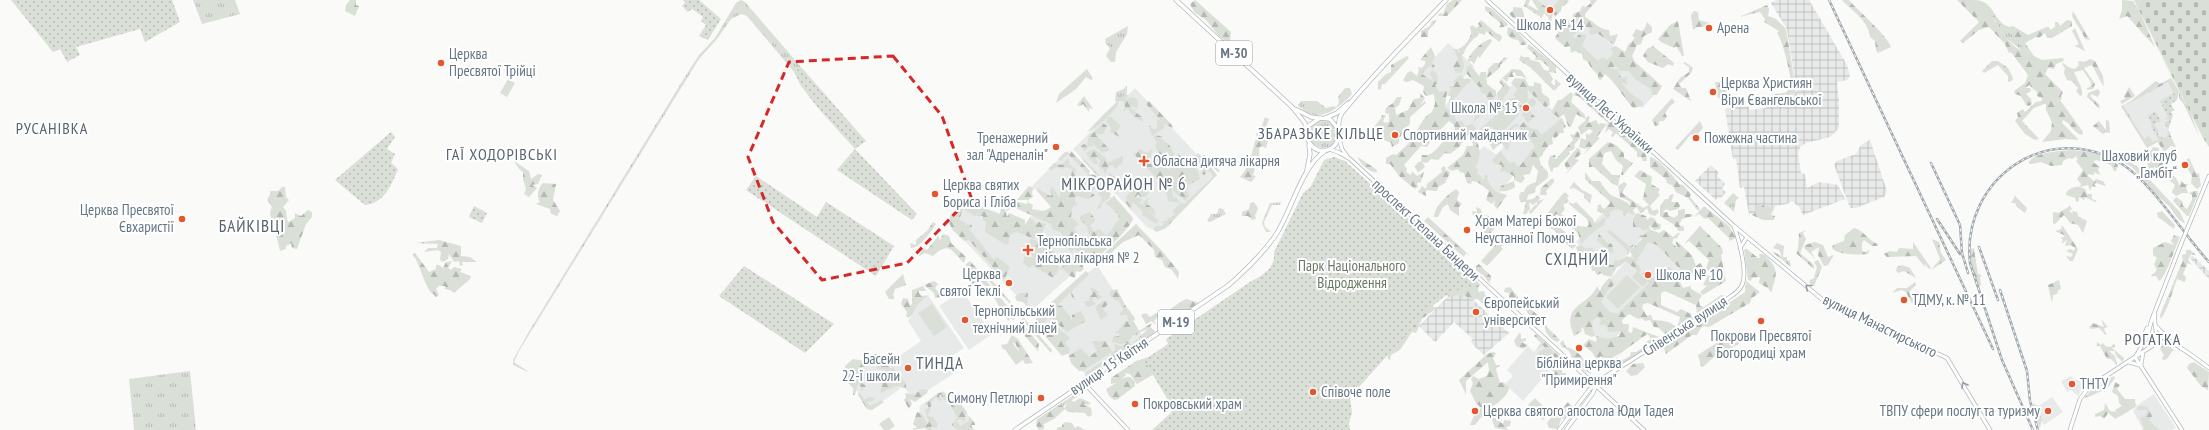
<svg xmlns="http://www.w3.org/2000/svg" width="2209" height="430" viewBox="0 0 2209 430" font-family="'PT Sans Narrow',sans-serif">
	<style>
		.built { fill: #e8e9e9 }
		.industrial { fill: url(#industrial-grid) }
		.grass { fill: url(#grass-tufts) }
		.forest { fill: url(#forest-firs) }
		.cemetery { fill: url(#cemetery-stones) }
		.park { fill: url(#park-dots) }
		.pitch { fill: #dadfd7 }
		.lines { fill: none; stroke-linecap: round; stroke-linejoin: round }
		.major-casing { stroke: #b5babe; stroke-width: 4.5 }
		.highway-casing { stroke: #b4b9bd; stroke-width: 5 }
		.major { stroke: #fff; stroke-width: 3 }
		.highway { stroke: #fff; stroke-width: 3.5 }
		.rail-casing { stroke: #a2aab0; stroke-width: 2.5 }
		.rail { stroke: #fff; stroke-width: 1; stroke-dasharray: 3; stroke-linecap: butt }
		.major-bridge-casing { stroke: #b5babe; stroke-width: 4.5; stroke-linecap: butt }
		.major-bridge { stroke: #fff; stroke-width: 3 }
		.oneway { stroke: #939fa8 }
		.marked { fill: none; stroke: #d62828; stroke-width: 3; stroke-dasharray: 8 5; stroke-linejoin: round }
		.poi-dot { fill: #e4572e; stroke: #fff; stroke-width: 1.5 }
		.labels { text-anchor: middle; stroke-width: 4; stroke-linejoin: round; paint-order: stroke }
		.shield { fill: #fff; stroke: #939fa8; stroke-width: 1 }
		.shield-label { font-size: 14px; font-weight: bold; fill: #657683 }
		.poi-label { font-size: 15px; fill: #657683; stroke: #fff; text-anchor: start }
		.street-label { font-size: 15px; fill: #657683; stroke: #fff }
		.park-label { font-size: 15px; fill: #687a64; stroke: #fff }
		.neighbourhood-label { font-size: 16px; letter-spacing: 1px; fill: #57646e; stroke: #fff }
		.quarter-label { font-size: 17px; letter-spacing: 1px; fill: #57646e; stroke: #fff }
	</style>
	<defs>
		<pattern id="industrial-grid" width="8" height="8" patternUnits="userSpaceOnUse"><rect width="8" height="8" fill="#e8e9e9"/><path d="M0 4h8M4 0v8" fill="none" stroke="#c0c1c2"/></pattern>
		<pattern id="grass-tufts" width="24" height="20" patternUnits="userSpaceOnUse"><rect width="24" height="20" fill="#dadfd7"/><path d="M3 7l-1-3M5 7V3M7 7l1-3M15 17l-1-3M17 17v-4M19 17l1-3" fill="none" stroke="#b4b9b4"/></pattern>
		<pattern id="forest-firs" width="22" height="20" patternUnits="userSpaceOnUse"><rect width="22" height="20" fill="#dadfd7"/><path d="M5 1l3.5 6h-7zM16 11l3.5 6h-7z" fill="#b4b9b4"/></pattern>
		<pattern id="cemetery-stones" width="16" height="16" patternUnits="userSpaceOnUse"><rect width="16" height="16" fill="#dadfd7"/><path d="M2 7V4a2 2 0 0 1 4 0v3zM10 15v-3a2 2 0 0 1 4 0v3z" fill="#b4b9b4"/></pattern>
		<pattern id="park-dots" width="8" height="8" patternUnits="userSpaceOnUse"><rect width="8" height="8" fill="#dadfd7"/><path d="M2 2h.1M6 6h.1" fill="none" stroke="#b4b9b4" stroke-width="1.8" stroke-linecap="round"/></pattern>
	</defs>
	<rect width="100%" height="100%" fill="#fafaf8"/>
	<path class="built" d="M1536 0H1566L1551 17Z
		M1583 19 1619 51 1601 67 1567 37Z
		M1448 43 1474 66 1445 98 1419 75Z
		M1619 56 1657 92 1642 108 1604 73Z
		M1471 77 1494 97 1502 88 1506 92 1518 78 1562 119 1495 197 1463 168 1484 146 1497 155 1504 146 1500 142 1496 145 1481 131 1467 130 1443 108Z
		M2168 80 2177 100 2171 104 2174 110 2171 112 2173 115 2168 130 2171 134 2147 148 2121 106 2132 100 2156 81 2160 84Z
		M1135 88 1216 175 1160 231 1148 228 1073 149Z
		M1067 151 1131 218 1093 254 1053 213 1056 210 1032 186Z
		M1618 197 1651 228 1610 273 1576 242Z
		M967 201 1027 225 1035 209 1051 213 1091 257 1031 311 946 221Z
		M1650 235 1689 270 1617 319 1596 300 1609 280Z
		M1097 265 1144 338 1086 375 1037 319Z
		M957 294 960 298 965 295 992 334 969 350 939 306Z
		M928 295 964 348 949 358 956 369V372L913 400 889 363 921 341 908 321 913 314 916 303Z
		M1597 307 1622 330 1607 348 1581 324Z
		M1542 343 1559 359 1523 401 1505 384 1513 376 1507 370 1528 346 1534 352Z
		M876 355 900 389 870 410 846 375Z
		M2071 376 2074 380H2079L2083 386 2078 396 2071 390 2067 392 2061 381Z
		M943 391 951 404 958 400 972 421 959 430H929L919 414 920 406Z
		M2154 394 2176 428 2172 430H2154L2151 427 2143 429 2133 411 2139 404Z
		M2052 397 2063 412 2044 425 2034 409Z"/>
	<path class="industrial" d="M1776 0H1809L1847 65 1850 76 1847 80 1837 82 1839 100V128L1830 137 1806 143 1800 147 1798 154 1801 173 1805 174 1807 188 1819 182 1838 185 1845 199 1803 215 1799 207 1792 201 1787 204 1756 209 1757 213 1749 214 1744 187 1740 188 1736 159H1733L1725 109 1742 106 1749 107V110L1766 108V101L1772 97 1778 96V94L1797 92 1787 29 1771 3Z
		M1870 140 1887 191 1884 197 1856 208H1850L1834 165 1837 161 1856 154 1861 145Z
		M1711 165 1719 173 1717 176 1725 184 1722 189 1726 192 1720 199 1718 197 1716 200 1695 181Z
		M2192 255 2209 271V279L2190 258Z
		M1458 286 1509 333 1484 355 1474 346 1471 341 1473 339 1454 322 1435 342 1419 326Z"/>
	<path class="grass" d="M193 0H235L240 14 202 24Z
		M741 0 745 2 801 67 794 72 747 16 741 14 731 19 717 39 699 59 519 351 514 362 530 373 513 365V360L528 333 683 80 699 55 715 38 736 3Z
		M1974 0C1995 0 1993 22 2009 27L2012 25 2010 27 2014 33 2013 36 2028 52 2027 57H2025L2020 49 2003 36 1996 22Z
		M1128 26 1127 34 1116 52 1115 62H1111L1106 56 1110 48 1106 44 1105 39Z
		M2155 45 2191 114 2199 136 2183 103 2179 99V92Z
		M1127 85V93L1118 102 1115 101 1116 92 1124 89Z
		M1345 88H1350L1352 94C1337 110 1317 126 1298 105L1301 101H1317L1326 108 1334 106 1336 108 1339 102 1338 97Z
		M2123 105 2144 139 2149 136 2153 142 2168 136 2147 148 2121 106Z
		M1309 134a14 14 0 1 1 28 0a14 14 0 1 1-28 0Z
		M1700 121 1703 128 1695 137 1691 134 1678 150 1675 148Z
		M1733 193 1739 198 1736 200 1734 212 1724 203Z
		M1281 202 1280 205H1272L1264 222 1265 227 1271 232H1266L1262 223 1270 203Z
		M1219 208 1223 209 1226 214 1210 222 1207 221 1211 214H1217Z
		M1428 217 1469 255V256L1466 253 1464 257 1424 221Z
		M1500 240 1504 244 1501 247 1503 249 1487 266 1481 261Z
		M989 277 1010 301V304L986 278Z
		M1024 318 1052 350 1051 353 1021 319Z
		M190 371 196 430H134L129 379Z
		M1083 389 1084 392 1039 422 1036 420Z"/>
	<path class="forest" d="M350 0H356V5L359 6 355 16 345 11 346 5Z
		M1195 0 1231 32 1230 41 1224 40 1219 36 1206 20 1194 12 1190 4Z
		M1453 0H1462L1447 16H1438L1440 13 1443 14 1447 4Z
		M1526 0H1530L1528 5 1539 11 1532 0H1537L1550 10 1559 0H1569L1564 6H1562L1561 11 1555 16 1553 13 1551 22 1545 27 1543 26 1548 21 1549 18 1544 13 1542 18 1524 6Z
		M1590 0H1597L1585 14V17C1593 20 1597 29 1609 30L1610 36 1618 34 1614 45 1597 33 1592 35 1589 33 1590 28 1581 26 1573 37 1576 39 1578 35 1585 34 1586 36 1582 46 1598 61 1603 57 1607 60 1613 54 1611 48 1616 46 1625 52 1628 45 1635 38 1632 36 1636 29 1642 31 1645 28 1647 22 1652 27V32L1644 36 1641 44 1637 45 1632 56 1635 62 1662 86 1657 95H1652L1651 89 1635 79 1629 71H1620L1616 66 1610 68 1618 70 1620 76 1623 78 1628 76 1626 80 1628 85 1621 82 1630 93 1643 102V106L1633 108C1623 97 1616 83 1605 74L1601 80 1598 79V75L1591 68 1588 62 1583 59 1582 54 1575 51 1571 53 1570 46 1565 47 1555 38 1561 27 1569 25 1568 21 1573 18V14L1580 11 1582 6 1586 7 1591 3Z
		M1842 0H1849C1858 11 1887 35 1891 47L1878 53 1876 50 1875 41 1870 37C1868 20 1853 12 1842 0Z
		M1957 0H1974L1988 13 1995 16 1993 19 2001 29V33L2014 46 2023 52 2025 57H2027L2028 52 2012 36 2013 33 2010 27 2013 26 2028 35 2047 27H2049L2050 30 2055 27V22H2058L2060 26 2067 20 2072 21V26L2052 38H2047L2045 33 2039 38 2036 37 2025 43 2034 56 2042 60 2063 58 2064 61 2056 64 2054 69 2048 68 2045 74 2063 92 2061 96 2062 99 2060 100 2083 132 2082 135C2073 133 2071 123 2063 120L2062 123 2079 140 2065 139 2042 142 2051 131 2052 122 2046 110V104H2044L2034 108 2022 121 2039 139 2035 140 2025 134 2015 121 2018 117 2017 113 2023 109 2025 112 2036 102 2042 101V98L2037 96V92L2030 86 2031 84 2025 88H2030L2031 91 2026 94 2031 99 2032 104 2029 106 2026 105 2021 96 2015 94 2014 91 2025 83 2028 75 2011 52 2009 53 2005 44 1989 27 1979 30 1963 43 1960 41 1979 22Z
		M2122 0 2133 1 2140 12 2155 47 2127 16 2119 19 2122 10Z
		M1767 5 1769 9 1768 16 1776 19 1786 29 1796 89 1795 93C1787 94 1772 94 1768 102 1767 104 1767 106 1765 107L1763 97 1787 92 1789 86 1787 81 1791 82C1790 72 1782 38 1777 33L1779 31 1764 22 1765 19 1760 12 1739 17Z
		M1485 6 1491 8 1508 24 1507 26 1499 28 1501 24 1485 10Z
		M1513 7 1522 8 1525 18 1534 23 1533 29C1529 27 1527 24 1524 22 1517 18 1515 22 1509 13L1513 11Z
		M1694 11 1698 12 1699 20 1710 23 1711 26 1697 27 1693 30 1691 15Z
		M2073 11 2090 40 2085 39C2082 31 2076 24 2072 16Z
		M1437 20 1428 31V37H1421V31L1430 26 1432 21Z
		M1481 20 1496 33 1501 35 1502 38 1499 42 1486 31 1485 35 1479 33 1478 36C1473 38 1464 49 1464 54H1462L1464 66 1462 72 1456 73 1453 67 1458 58 1453 49H1457L1461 54 1458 49C1466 47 1474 34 1470 27L1473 25 1475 28 1480 26 1478 24Z
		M1678 21 1684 56H1682L1676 46 1674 48 1661 42 1658 39 1670 25Z
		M1508 27 1517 31 1527 43 1526 45H1521L1518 40 1512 39 1507 34Z
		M2075 28 2085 51 2075 46 2079 44 2072 31Z
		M1491 39 1492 41C1490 44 1481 55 1480 58L1478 56 1474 64 1471 61 1468 62C1467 55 1484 39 1491 39Z
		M1529 44 1556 66V73L1549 72 1553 79 1551 82 1553 85H1555V79L1561 84 1554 91 1531 68 1519 60 1521 55 1523 57H1529L1531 60 1539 62 1544 70 1549 71V67L1540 60H1535L1536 56 1527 48Z
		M1653 46 1674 63 1673 66 1668 64 1663 68 1648 62 1643 56 1647 49Z
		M1431 47 1435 56 1432 63 1435 66 1432 69 1430 65 1422 74 1434 82 1430 74 1432 70 1437 74 1438 83 1435 85 1439 92 1447 91 1445 107 1452 113 1457 121H1462L1465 126 1473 124 1478 132C1482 126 1489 122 1494 117 1501 109 1505 96 1516 98L1524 109 1521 111 1514 104H1510L1491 123V128L1485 131 1496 139C1505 136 1508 127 1516 124L1519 125 1518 127 1515 126 1504 138 1507 143 1510 142 1509 148 1506 150 1502 142 1493 150 1488 140 1478 133 1477 135H1473V138L1468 135 1459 147 1450 154 1445 153 1438 160 1431 159 1427 163 1422 162 1425 167 1419 172 1417 171 1415 167 1418 162H1421L1422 155C1437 158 1443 136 1455 129L1454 125 1449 121 1434 136 1427 147 1421 146 1404 165 1407 169 1406 172 1411 175 1412 171 1417 176 1424 172 1421 182 1417 183 1418 187 1415 189 1400 177 1390 164H1386V158L1393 154 1396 155C1400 151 1404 148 1407 145 1418 135 1419 119 1432 112L1435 104 1434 94 1426 96 1423 92 1424 86 1413 80 1407 82 1403 81 1407 73 1411 71 1417 76 1419 70 1418 67 1422 68 1425 64V61L1420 60Z
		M1407 56 1409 58 1385 84H1382L1381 89 1378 90V82L1386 74 1391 72V65Z
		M1504 57 1508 58 1500 65V68L1487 78 1488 69 1494 63H1499Z
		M2090 59 2095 61 2103 76 2104 86C2101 84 2096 71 2092 65L2084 68 2095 84 2093 89 2087 90V88L2090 87 2091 82 2083 70 2074 72C2077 80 2083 87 2082 95L2080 96 2076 91 2078 88 2072 81 2067 80 2064 73 2065 68 2062 64 2063 63 2070 68 2075 69 2079 65 2078 62 2080 61 2084 62Z
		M1992 61H1998L2008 68 2013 78 2012 81 2008 82V76L1998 65 1984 73 1982 71Z
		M1685 62 1693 68 1691 73 1679 84 1682 88H1686L1691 101 1673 89 1680 78 1689 72V67L1683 63Z
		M1470 64 1479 76 1481 72H1486L1487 84 1496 91V96L1490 102 1485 94 1481 93 1480 88 1466 73 1467 66H1470Z
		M1087 69 1093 79 1091 80 1086 77 1076 89 1056 103 1059 94Z
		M1512 69 1521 70 1527 79 1521 76H1516L1515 72 1512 73 1514 77H1509L1507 82 1502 78Z
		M1461 75 1464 79 1469 78 1471 82C1463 85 1460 94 1453 100L1454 109 1452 111 1450 109 1449 100 1451 97 1448 95 1451 90 1449 86H1454V80Z
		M1515 78 1525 79 1529 86H1534V82L1541 84 1542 93 1549 98 1550 105 1545 107 1527 89 1528 97H1526L1511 83Z
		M2171 78 2179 92 2177 100 2168 82 2126 105 2156 81 2160 84Z
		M1501 79 1511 88 1508 90V94H1506L1502 101H1499L1497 93 1503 86 1499 82Z
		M1715 82H1725L1727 97 1718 98Z
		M2129 87 2135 96 2122 104 2120 101 2125 99 2124 96Z
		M2098 89 2100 92 2098 97 2091 94V97L2099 104 2100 109 2087 97 2088 93Z
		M1577 90C1587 92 1601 110 1608 117H1610L1619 128 1622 127 1645 150 1647 161H1643L1641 157H1637V152L1616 133 1613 137 1611 136 1613 132 1609 129 1605 133 1608 123 1578 96 1573 95 1571 102 1585 115V119L1576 114 1571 127 1568 126 1564 114 1559 118 1551 112 1558 100H1561L1571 92 1573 95Z
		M1420 93 1425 98 1420 105 1425 101 1426 103 1410 117V124L1403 130 1401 136 1399 138V143L1392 147 1391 143 1384 140 1380 134 1372 132C1373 125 1381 121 1382 115H1386L1383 121 1385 123 1389 122V114L1385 113 1386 108 1393 103 1397 97H1402L1399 105 1395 108 1396 115 1408 110 1414 99 1420 98Z
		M1125 94 1128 95 1125 100 1132 97 1137 99 1138 107 1136 108 1131 105 1132 110 1135 109 1134 111 1142 117 1143 122 1134 117V115H1132L1128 108 1124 111 1125 105 1123 101 1119 102C1119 108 1094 131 1087 132L1102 116Z
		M1084 96 1093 109 1089 108V112L1083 104 1080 106 1077 105Z
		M1532 98 1535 99 1536 104 1530 109 1531 113 1535 117 1528 123 1522 115 1529 100Z
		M1672 98 1675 102 1670 106 1665 113 1667 117 1664 121H1659V125L1655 126 1652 120Z
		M1149 101 1171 124 1173 128 1164 124V128L1152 136 1149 125 1154 130 1157 128V119L1163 123 1147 105 1146 103Z
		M1486 103 1488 108 1473 123 1477 111Z
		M1110 116 1121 126 1116 132 1120 137 1110 132 1111 128 1106 121Z
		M1588 116 1590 117 1588 123 1596 120 1599 125 1600 123 1607 124 1597 137 1600 138 1584 154 1589 146 1585 149 1579 147 1581 138 1586 140V133L1589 135 1593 131 1589 129 1581 135 1578 127 1585 121 1586 117Z
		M1265 117 1269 119 1265 130 1270 134 1266 148 1261 146 1259 149 1260 162 1255 163 1254 173 1252 175 1256 176 1251 182 1240 177C1249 168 1252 154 1255 141L1257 140 1256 133 1259 134Z
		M1562 118 1566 127 1563 129 1564 133H1560L1555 139 1552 136 1553 144 1549 145 1543 153V155L1539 158 1541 165 1548 172V178L1536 187 1535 192 1528 195 1527 200 1533 199 1538 195 1540 198 1538 201 1544 199 1531 214 1529 212 1535 205H1537V202L1533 205 1529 202 1530 209 1526 214H1523L1526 202H1520L1519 196 1521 192H1524C1526 185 1530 184 1536 182L1538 171 1533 165 1530 174 1523 175 1525 179 1521 183 1514 180 1515 187C1509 191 1506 192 1499 191L1501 186 1514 181V176L1504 171 1500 172 1502 165 1495 164 1492 160 1500 151 1510 163 1515 162 1517 167C1524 164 1528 153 1535 147L1527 134 1520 130V126L1524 122 1530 128 1538 130 1542 135Z
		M2106 120 2109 121 2110 133 2106 132 2103 134 2093 126 2099 121 2106 130Z
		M1103 123 1107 126 1103 134H1095L1110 150 1102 153 1090 141 1093 147 1087 146 1089 148 1084 151 1081 146 1084 144 1087 145 1089 135 1093 133Z
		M2168 130 2176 147 2171 146 2164 152 2157 141 2167 137Z
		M1577 131 1579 133 1580 138 1574 145 1575 148 1571 151H1569L1570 154C1565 159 1561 162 1558 167L1553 168V171L1551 172 1548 163 1550 156 1555 155 1556 157 1553 158 1556 159 1573 140 1570 134 1574 135Z
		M1156 135 1163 137 1161 139C1169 142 1175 152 1175 160L1178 153 1183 159V162L1188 165 1187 167H1194L1198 171 1200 179 1188 185V190H1186L1190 195 1185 201 1181 196 1177 195 1172 189 1173 197 1177 198 1180 203 1168 201 1165 185 1158 180 1133 153H1137L1140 149 1147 153 1153 148 1150 158 1155 168H1159L1161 164 1169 170 1172 165 1166 161 1165 163H1162L1160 156 1157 162 1154 160 1153 155H1160L1155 146 1157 143 1153 137Z
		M1475 138C1480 144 1482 160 1475 166L1478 170 1477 174 1480 175 1483 180 1485 178 1484 175H1487L1488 182 1495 191 1507 195 1497 209 1494 205 1495 200 1492 204 1486 200 1489 190 1477 182 1472 181 1471 184 1467 183 1464 173 1460 172 1458 169 1452 171 1447 168 1463 155 1467 146H1473L1472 139Z
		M1608 142 1616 145 1624 153V158L1633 163 1623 175H1621L1623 166 1616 160 1611 151 1604 153 1602 164 1612 175H1620L1618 186 1624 182 1627 184 1622 193 1643 208 1649 205 1653 211 1657 209 1659 212 1655 216 1649 214 1647 208 1642 213H1640L1637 207 1633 210 1629 201 1620 197 1618 186 1613 184 1594 167H1589V159Z
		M2153 147 2159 148V155L2170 169 2164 175 2160 173 2154 166 2155 172 2152 168 2149 170 2153 173 2152 176 2146 170 2147 168H2149L2146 160V152L2151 151Z
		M1577 148 1580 149 1581 154 1575 159 1579 160 1565 175 1572 165 1567 169 1564 164Z
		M1094 149 1105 157 1108 163 1122 156 1123 157V162L1115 169 1113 165 1109 166 1105 175 1103 169H1100L1099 166 1100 160 1096 157 1098 164H1094L1086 153Z
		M2107 149H2111L2145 172 2150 180 2180 212 2185 223 2179 220 2169 206 2152 191 2132 167 2111 155Z
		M1070 150 1090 171 1089 174 1095 175 1111 194 1108 199 1102 203 1101 208 1096 209 1102 200 1101 196 1098 195 1100 188 1090 191V182L1087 178 1088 174 1068 154 1060 161 1058 159 1065 152 1071 153Z
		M2071 150C2086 152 2108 152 2118 165L2116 171H2114L2111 165 2096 160 2093 162 2100 167 2098 169 2100 175 2094 172V175L2088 174V176L2094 181 2096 179 2103 181 2106 186 2096 183 2094 184 2096 187 2092 186 2090 191 2088 185 2080 187 2085 189 2087 194H2092V199L2097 201 2095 202 2085 197 2084 200 2079 197V201L2076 202 2075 198 2066 195C2066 189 2075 186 2080 187L2081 184 2077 179 2083 170 2076 161 2078 160 2076 156 2072 159 2069 158 2063 161 2062 165 2051 166 2041 162 2032 164 2029 163C2032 152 2062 151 2071 150Z
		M1198 153 1202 157 1204 155 1220 171 1218 172 1203 157 1217 175 1166 228 1156 232 1153 229 1155 226H1162L1164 223 1161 222 1168 220 1167 217 1170 218 1175 214 1172 212 1180 203 1184 204 1212 178V174L1207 170 1205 175 1200 173 1203 171 1202 168 1205 167 1203 164H1198V159L1195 160 1193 158Z
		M1080 155 1106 182 1113 192 1084 162Z
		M1358 157 1377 170V172C1371 174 1359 163 1358 157Z
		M1650 157C1656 157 1675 177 1679 184L1683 185 1691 194 1690 197 1700 209 1698 211 1688 198 1676 192 1673 186 1667 183 1666 179 1650 167Z
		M1068 158 1070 165 1076 169 1075 177 1082 181 1087 180 1086 190 1095 195 1089 199 1077 196 1074 198 1077 206 1075 205 1072 208 1071 217 1079 224 1074 228 1077 232 1076 236 1090 249 1096 244V238L1100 237 1098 235 1095 238 1088 233 1087 226 1080 220V216L1090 212 1095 219V221L1090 225 1094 232 1098 229 1106 235C1113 231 1114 223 1119 220L1118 214 1106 203 1114 196 1133 218C1132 228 1097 259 1087 265L1082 264 1084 269 1080 272 1076 271 1075 278 1070 276 1063 269 1059 270 1053 278 1032 265 1030 268 1023 263 1025 255 1034 258 1030 253 1021 251 1022 246 1025 247 1031 239 1041 242 1048 248 1047 251 1051 249 1063 260 1062 264 1056 265 1059 267V270L1066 263 1064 256 1072 261 1079 260 1081 263 1083 254 1073 249 1072 252 1068 249 1069 243 1066 237 1062 236V233L1052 229 1051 224 1013 207 1007 211 1006 209 1013 201 1027 204 1028 200H1017L1029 186 1034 188 1032 192 1033 197 1028 200 1029 203 1033 205 1032 209C1039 212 1046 212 1051 207L1038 192 1037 188 1050 196 1052 195 1050 191 1052 186 1060 198V191C1071 189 1071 193 1081 182L1071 178 1072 169 1066 167 1062 169 1056 167 1052 170 1048 169 1054 163 1062 165Z
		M2189 158 2196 173 2199 174 2201 186 2197 189 2191 183 2192 176 2186 166V160Z
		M514 161 529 171 531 179 538 174 542 175 538 184 532 185 537 188 529 197 524 194 526 189 523 179V172L519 169Z
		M1444 166 1446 168 1445 171 1448 170 1450 173 1445 183 1438 187 1437 191 1426 190V196L1418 192 1422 186 1426 189 1427 184 1442 172 1441 168Z
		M1640 170 1652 177 1651 184 1660 189 1658 193 1660 195 1650 206 1643 199 1646 184 1634 176Z
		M1108 172 1121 182 1126 189 1124 192H1121L1119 186H1116L1110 181Z
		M1585 172 1592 181H1600C1603 186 1607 192 1611 195 1620 200 1634 202 1634 215L1628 212 1624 216 1623 211 1615 209 1610 212V216L1607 219 1604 214 1597 211 1598 205 1601 204V206L1604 209 1610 203 1609 201 1585 179Z
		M2173 176 2176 178 2180 186 2181 180 2184 184H2188L2186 187 2188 193H2182L2176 196 2172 192 2175 185 2169 180Z
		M1551 179H1554V182L1546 191 1547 195H1540L1541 188Z
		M1574 182 1582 190 1592 195 1590 203 1584 198V194L1574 188 1569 189Z
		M543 183 556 184 553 200 560 211 557 216 551 214 550 209 536 204 540 202C536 196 538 188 543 183Z
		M1141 185 1146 190 1150 191 1146 197H1141L1138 194 1135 198H1142L1140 203 1144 206 1143 202 1149 197 1147 204 1154 209 1156 216 1146 208 1159 221 1156 224 1142 215 1143 212 1133 202 1131 210 1125 201H1127L1126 197 1133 188 1139 191 1141 189Z
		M282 187H285L286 197 289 200 283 207 286 211 287 220 289 222 295 218V213L301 216 308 210 312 212V217L306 224 297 249 292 248 291 243 286 246V249L280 251 276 234 282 235 283 231 279 227 274 231 270 213 272 206 267 200 270 195V191H278Z
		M1456 189 1459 192 1457 200 1462 204 1459 207V216L1450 210 1448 204 1443 207 1438 217H1434C1434 207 1448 194 1456 189Z
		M2194 191H2198V194L2189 216H2187L2173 201 2176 197 2182 201 2183 206 2187 209 2192 200V195L2189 193Z
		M1565 192 1569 196 1567 198 1569 201 1563 205 1565 209 1561 214 1567 218 1570 216 1578 226 1587 227 1589 224 1587 219 1569 204V202L1573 204 1576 202 1593 219 1594 223 1599 222 1603 218 1606 219 1604 225C1595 229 1588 237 1581 244L1578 233 1557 214 1551 218 1547 215C1548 212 1563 193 1565 192Z
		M1674 194 1671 202H1678L1680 206 1678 209 1670 211 1666 209 1663 212H1668V215L1674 218 1678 215V210L1685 209V214H1692L1693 216 1682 219 1679 225 1684 227V231H1679L1673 224 1660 216V206L1665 199H1668L1670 195Z
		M2015 196 2027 208 2025 213 2017 207 2015 203H2011Z
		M969 200 984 208 1000 214 1001 208 1005 209 1007 217 1009 213 1025 220V225L1030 217 1036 224 1039 222 1046 224 1039 238 1033 239C1025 235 1009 224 1009 243L1006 245 985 232 986 222 983 220V216H975L963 209 959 220 965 222 966 227 967 224 972 225 971 229H969L994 260 997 257 1010 267 1004 280 969 240 964 241 952 229 949 222 951 214Z
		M1254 202 1258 209 1255 215 1256 219 1252 220 1248 216H1242V212L1249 209 1250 203Z
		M1762 204 1765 207 1775 206 1771 215 1775 216 1774 220H1763L1752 215 1756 212V206Z
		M1704 206 1729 226 1736 238 1729 241V238L1708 218 1705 219 1699 214 1694 217Z
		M2070 206 2072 209 2069 211 2073 214 2072 211 2077 212 2078 216 2087 221 2083 233 2078 225 2070 223 2064 215 2055 224 2053 223V212L2058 213Z
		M1476 207 1481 209 1482 215 1489 216V221H1485L1481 216H1473L1472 211 1477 212Z
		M2162 211 2175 225 2174 229 2158 217 2157 213Z
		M1637 213 1646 216 1647 220 1651 217 1655 219 1657 223 1661 224 1660 229 1654 230 1649 225V229L1643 231 1641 228 1633 227V219Z
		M1492 219 1497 222 1495 228 1484 241 1482 229 1484 226 1491 224Z
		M1546 221H1552C1559 228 1574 237 1576 246L1572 249 1554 230 1545 226Z
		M933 222 936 224C931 232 919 249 911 248L910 243 916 245V240L928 230Z
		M1136 224 1163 252 1179 272 1178 279 1172 270 1165 267 1162 260 1155 257 1154 250 1139 235 1123 242 1098 265H1095L1096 261Z
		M2062 225 2078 249 2073 261H2070L2066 256 2071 257 2073 254 2066 251 2070 249 2074 251 2075 248 2071 245 2065 246 2067 240 2061 244 2063 240 2061 238 2066 236 2055 231 2061 229Z
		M1700 226 1722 248 1723 253 1721 255 1726 281 1703 295 1700 292 1707 286 1703 285 1707 277 1705 273 1709 277 1712 275 1706 268 1709 260 1689 241 1684 244Z
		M1854 228C1863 229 1869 242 1878 244L1877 246H1872L1864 240 1862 243V251L1866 252 1870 249 1868 254C1859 255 1837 255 1832 248L1833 245 1844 241 1845 235Z
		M1440 229 1465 252 1464 253H1459L1449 241 1439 235Z
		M1649 229 1659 233 1664 230 1673 237 1678 233H1680L1676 239 1674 238 1672 243 1678 248 1675 241C1682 244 1686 251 1692 255L1696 266 1700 263 1702 265V268L1694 271 1689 277 1680 282 1683 288 1691 286V289L1702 295 1699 300 1700 306 1704 307 1721 295 1725 296 1706 311 1697 314 1696 305 1665 291 1661 293V305L1677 312 1681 309 1691 314 1692 318 1678 326 1680 317 1648 303 1643 304 1642 308 1647 316 1651 315 1653 320C1660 321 1672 320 1676 328L1665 334 1659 328 1654 327 1650 320 1645 321 1642 318 1638 319 1629 314 1622 320 1623 324H1628L1629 326 1628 332 1632 333 1633 327 1659 337 1651 339 1653 342 1659 339 1660 341 1623 364 1618 363 1616 357 1623 360 1630 356 1631 352H1636L1644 347 1645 343 1651 339 1648 334C1642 336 1613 362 1606 359 1604 359 1603 357 1601 356L1597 360 1592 352 1583 345 1589 339 1596 342 1597 336C1606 341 1610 338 1619 336L1621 331 1607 332 1608 328 1605 324 1601 325 1599 324 1601 321 1598 316 1592 321 1593 331 1595 335 1592 337 1585 334 1583 327 1581 329 1582 331 1574 336C1560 303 1589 307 1597 286L1600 291 1602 286 1609 278 1613 281 1614 285 1608 290 1601 302 1610 312 1617 314 1649 283 1641 272 1659 280V275L1667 271 1668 267 1677 272 1680 269 1657 245 1648 242 1636 262 1641 269 1640 273 1626 261 1620 266 1617 267 1611 277 1603 275 1602 273 1597 275 1595 271H1592L1591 265 1579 256 1576 247 1580 245 1587 249 1589 247 1594 249 1593 254 1603 264 1613 265 1615 260 1619 261 1627 256 1634 259 1630 251 1642 239V238H1638L1641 234 1643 236Z
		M1610 230 1630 247 1634 244 1628 255H1627V251C1621 244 1615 239 1608 233L1607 231Z
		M1807 230 1803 233 1806 239 1800 253 1814 265V269L1796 253 1798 249 1799 233Z
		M943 234 949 236 951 243 966 257 964 263C952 252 950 240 933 256L925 253 919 256 923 248 927 250 938 236 940 240Z
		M1599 234 1607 243 1612 244 1614 254 1609 252 1597 240Z
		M2174 235 2180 237C2177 243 2165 279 2159 281L2156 276H2151L2157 270 2154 264 2157 258 2153 255V248L2165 242 2174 245 2171 241Z
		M1932 239 1939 242 1941 253 1946 260 1931 270 1940 259Z
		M439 240 461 246V256L470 257 477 262H462L463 265 460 266 459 261 454 262 449 254 448 259 443 262 440 260 441 252 438 250 424 252 428 248H437L438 244 416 243Z
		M1815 242 1823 245 1828 257 1834 255 1828 265 1824 266 1818 255 1819 247 1811 252 1816 259 1804 248 1805 245Z
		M1913 242 1931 268 1929 269 1925 264V267L1916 256 1887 257 1884 254 1889 251 1897 252 1899 248 1913 249Z
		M1777 243 1784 246 1783 257H1787V260L1790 261 1791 267 1771 251 1782 256 1779 250 1773 248Z
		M1972 248 1974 249 1978 274 1982 275 1980 277 1981 285 1979 287C1973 282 1967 255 1972 248Z
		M1744 249H1747L1758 258H1760L1759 254H1763C1780 268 1777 274 1771 293L1769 289 1759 283 1760 277 1752 278 1751 281 1748 280Z
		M2186 250H2190L2196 255 2191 254 2188 260 2192 265 2188 263 2183 274 2186 277 2185 282 2177 279C2171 295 2170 304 2161 319L2160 315 2183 260 2182 255 2186 254Z
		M415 253 429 272 436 269V265H439L443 268 446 262 452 261 448 268 451 270 454 267 462 269 460 272 471 276 470 279 454 293 450 290 445 289V286H439L436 289 439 295 436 297C434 294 431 293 429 290 423 279 420 266 413 254Z
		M1818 260 1822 267 1814 286H1812L1809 281 1814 278 1817 267 1814 262Z
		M970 261 983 275 982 279 977 278V283L979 284 977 288 971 285 973 277 966 267V264Z
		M1479 264 1491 276V279L1489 283 1484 276 1476 270V266Z
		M1902 265 1910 268 1916 278 1904 271 1898 273 1896 271 1897 267Z
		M1086 271 1089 274 1071 292 1076 300 1072 298 1071 292 1057 305 1062 306 1072 320V315L1081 311 1086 321 1067 332 1052 319 1050 311 1049 317 1042 325 1048 324V332L1052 330 1056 333 1055 329 1058 328 1070 338 1065 343 1070 349 1069 353 1062 356 1034 323 1038 315 1058 296Z
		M903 274 906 285 895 289 893 295 894 299H889L885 292Z
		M985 279 1014 314V320L1010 318 1009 321C999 313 1000 301 989 293V290L981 282Z
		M2059 280 2061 289 2058 290 2057 294 2053 295 2052 303 2048 285Z
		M934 281 938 284 935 288 938 292H945L943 297 935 298 934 293 924 285Z
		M1746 281 1760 292 1751 299 1750 303 1709 327 1702 326 1697 335H1692L1666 354 1663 345 1675 336 1688 331 1745 292Z
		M1915 282 1916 285 1909 292 1916 303 1915 305 1911 302 1906 292 1902 290 1892 293 1897 288H1907Z
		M1479 285 1478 292 1484 291 1485 295 1489 296 1490 308 1488 310 1478 299 1471 300 1463 294V299L1458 295 1449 297 1446 293Z
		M923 286 926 291H919V293L922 296 928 295C925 298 917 304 916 307 913 312 914 315 908 318L906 316 907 312 901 304 903 298 908 299 910 306 912 304V290Z
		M1090 287 1098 291 1099 295 1102 297 1098 300 1095 297 1092 300 1096 304 1089 307 1086 306 1085 301H1089V296L1093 294Z
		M1510 287 1519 298H1527L1526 302 1521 306 1515 303 1514 298 1509 299V293L1504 292 1505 288Z
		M1117 289 1125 305 1135 318 1134 321 1129 322H1134L1138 329 1137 335H1133L1129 341 1133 348 1087 378 1085 376 1086 372 1111 356 1112 352 1083 371H1079L1071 363 1069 356 1081 348 1089 357 1097 351 1092 341H1105L1113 352 1116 350 1114 346 1115 344 1121 346 1128 343 1121 344 1112 342 1113 337 1119 336V333H1116L1126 321H1129L1126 314 1122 316 1119 315 1123 310 1119 301 1115 300 1110 296V291Z
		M1019 293H1028L1027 306 1023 302 1017 301 1015 297Z
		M1186 299 1199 303 1159 330 1157 327C1161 316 1175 304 1186 299Z
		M1105 300 1108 304 1103 309 1108 315 1101 320 1095 307Z
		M1431 304 1433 307H1438L1422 319 1416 333 1412 332 1400 350 1391 355 1390 360 1388 359 1387 354Z
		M1525 305 1541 317V321H1533L1526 310 1522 309Z
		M1146 313 1150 317 1156 313 1159 315 1154 321 1157 325 1151 321 1146 324 1141 315Z
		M2101 319 2108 327 2104 328 2106 335 2099 328 2091 329 2089 327 2093 323 2104 327Z
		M1152 323 1150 327 1155 331C1152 338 1144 343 1137 345L1133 343 1148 329 1138 333 1139 331Z
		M1024 325 1039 344 1038 351 1023 334V330L1019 328V326Z
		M1545 325 1560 340 1557 342C1551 340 1543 331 1545 325Z
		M1740 330 1748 337 1737 345 1716 355 1703 367 1701 366 1698 355 1729 335 1736 334Z
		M1519 333 1521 334V339L1526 338V341L1521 342 1528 345 1523 349 1516 346 1514 341Z
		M1536 334 1566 363 1565 366 1561 362 1556 365 1557 369 1562 368V373H1566V375L1559 376 1555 380 1552 379 1554 372 1538 358 1539 352 1545 348 1543 345 1536 349 1541 343 1534 336Z
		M1012 335 1018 339 1033 363 1025 364 1015 343H1012L1005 350 1003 349 1001 345 1007 344Z
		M1563 340 1566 347C1576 348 1591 364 1591 374L1583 370 1580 360 1572 358 1569 351 1561 346 1560 343Z
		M2097 342 2101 345 2104 343 2105 346 2111 347 2114 343 2115 347 2112 348 2124 358 2123 362 2117 357 2114 351H2109L2115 356 2117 365 2111 359H2107L2100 346H2097Z
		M2168 345 2175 351H2172L2167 359 2163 360 2162 358 2164 355 2160 349 2161 346Z
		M1493 352 1496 353 1493 358 1496 365H1500L1496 369 1500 383 1503 382 1509 387C1509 397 1493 406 1486 411L1485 418 1481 417 1475 425H1470L1474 416 1481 408 1476 403 1470 391 1473 383 1471 379 1473 376 1479 379 1487 376 1489 370 1488 362 1466 381V394L1459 380 1487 354Z
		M875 354H878L885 363 891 362 890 368 893 367 905 382 907 389 896 386 880 393 882 385 877 378 880 379 882 374 888 375 885 370 877 369 878 361 875 357 873 359 874 362H868L865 366 859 368C857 376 859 382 866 386L861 391 860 390 861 387 858 384 855 395H853V388L846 381 845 366 853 359 865 361 866 358Z
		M1149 357 1154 374 1137 384 1130 374 1125 373 1126 375 1121 379C1128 377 1129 375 1135 382V386L1118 399 1114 400 1109 396 1106 389 1116 383 1111 384V378L1136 361Z
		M2194 362 2209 372 2208 390 2201 386 2187 368 2189 364Z
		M1643 363 1645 367 1637 375 1631 376 1626 371 1633 364Z
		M2114 376 2115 378 2106 390C2098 391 2092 397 2084 398L2093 388Z
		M2115 382 2120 385 2117 389 2125 399H2135V402L2124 408 2119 403 2118 396 2112 392Z
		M922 389 928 390 927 393 915 402 910 399 912 404 909 409 904 400 906 397 905 393 914 395Z
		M859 392 865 400 869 397 875 398 873 401 867 402 870 406 881 400 884 402 872 410 867 409 858 395Z
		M944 392 950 401 949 403 943 399 941 394 939 396 942 400 939 401 936 397 932 401C931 406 930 412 928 416L933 417 938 424 937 427 935 428 931 426 932 430H927L925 428 913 430V428H917L913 424 917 412 922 414 927 424 929 423 925 410 928 408V405L924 404 938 393Z
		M1080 398 1091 403 1088 405 1081 403 1091 408 1092 415 1088 417 1085 413 1068 412 1065 409 1054 419 1044 424V429L1039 430 1036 425 1037 420 1061 405 1065 408 1066 404 1071 400 1074 402Z
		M958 401 967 412 964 422 961 419 955 421 957 417 950 404Z
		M1568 402 1573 407 1566 418 1561 419 1558 429 1549 428 1547 423 1556 411H1563V408Z
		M2033 403 2035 405 2041 406 2037 410 2042 419 2040 428 2032 410 2029 409V406L2033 407Z
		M2105 403 2110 411 2117 412 2119 416 2116 419 2109 414V412L2104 419 2100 416 2095 417V414L2104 410Z
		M2147 406 2152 416 2149 420 2159 430H2142L2144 428 2140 418 2145 416 2147 410H2137V407Z
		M969 416 975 423V425H971L974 430H958L952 425 953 422 957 421 960 426 969 421Z
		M1491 417 1495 418 1503 424 1504 420 1511 421 1510 426 1506 427 1508 430 1495 428Z
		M1065 422 1072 423 1075 428 1078 426 1085 430H1056L1058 427H1062V425Z"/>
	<path class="cemetery" d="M2134 0H2209V147L2202 136Z"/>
	<path class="park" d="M11 0H172L180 22 145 42 140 29 76 47 80 55 67 62 60 49 53 52Z
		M683 0H699L721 19 708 40 699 36 706 25 701 21 703 17 692 9 688 12 682 6 685 3Z
		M801 67 866 141 855 149 917 214 912 220 837 170 855 149 818 108 801 86 794 72Z
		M2174 93 2177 100 2171 104 2174 110 2171 112 2173 115 2168 130 2171 134 2164 123 2169 120 2168 118 2164 120 2168 117 2160 101Z
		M2155 111 2161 121 2154 124 2158 130V135L2163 138 2159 140 2151 126 2152 124 2148 116Z
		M391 132 395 137 387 149 395 154 391 163 398 169C392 184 384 204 365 205L335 180Z
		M1334 157 1345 161 1481 285 1450 292 1430 308 1350 397 1352 413 1349 423 1350 430H1152L1174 410 1144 360 1168 344 1166 339 1250 282C1262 276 1276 268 1274 252L1303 193 1311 186 1324 160Z
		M756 176 817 217 826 202 894 246 876 276 746 190Z
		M474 206 487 213 482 223 469 217Z
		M744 266 834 324 805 353 719 296Z"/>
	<path class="pitch" d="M508 79 515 83 507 97 500 93Z
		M1518 89 1529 99 1524 105 1513 95Z
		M1509 105 1519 114 1500 135 1490 125Z
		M1637 271 1648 281 1643 287 1632 277Z
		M1627 275 1640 287 1618 309 1606 297Z
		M932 304 947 327 934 336 918 313Z
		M1012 342 1024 359 1016 365 1004 348Z
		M1535 398 1550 413 1543 420 1528 405Z
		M2133 399 2137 406 2119 417 2115 410Z
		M889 417 895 426 889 430H884L879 424Z"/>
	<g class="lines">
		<defs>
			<path id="major" d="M1487 0 1734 226 1824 301 1947 358 1990 430
				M1339 138 1342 149 1347 156
				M1329 149 1340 153 1350 159 1644 430
				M2188 227 2209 176
				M1740 248 1747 237
				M2155 314C2153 324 2159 337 2156 343
				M2155 325 2166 337
				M2148 335C2159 329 2198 360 2209 368
				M2142 341 2147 328
				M2136 356 2147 337 2152 319 2181 244
				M2135 357 2182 430
				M2129 362 2139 365
				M2141 365 2143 352
				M1084 383 1128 430
				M1559 430 1589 390 1600 380 1726 300C1731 296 1739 292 1742 285 1748 273 1739 239 1734 227
				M1566 430 1593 393 1596 385
				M2070 430 2080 399 2089 387 2155 344 2163 342 2174 344"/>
			<path id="highway" d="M1176 0 1292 107 1305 123 1306 129
				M1295 109 1311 117 1318 118
				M1325 118 1337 113 1348 103
				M1339 130 1330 119 1320 118 1308 126C1302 141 1318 159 1333 147 1344 138 1334 124 1342 113 1374 73 1411 37 1446 0
				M1307 170 1310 154 1309 145
				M1015 430 1229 285C1247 269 1264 253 1277 233 1292 209 1302 166 1325 151"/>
		</defs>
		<use href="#major" class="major-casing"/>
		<use href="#highway" class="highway-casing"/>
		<use href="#major" class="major"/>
		<use href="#highway" class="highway"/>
		<defs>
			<path id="rail" d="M1829 0 1993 349
				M1931 163 1960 225 1962 253 1968 273
				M1937 219 1960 254
				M1979 247 1998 300
				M2000 290 2027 371 2030 401 2038 430
				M2033 430 2002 360 1970 263C1961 179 2048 118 2122 164 2153 184 2183 234 2209 262"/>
		</defs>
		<use href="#rail" class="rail-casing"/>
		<use href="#rail" class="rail"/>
		<defs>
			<path id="major-bridge" d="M2181 244 2188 227"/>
		</defs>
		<use href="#major-bridge" class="major-bridge-casing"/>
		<use href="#major-bridge" class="major-bridge"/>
	</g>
	<defs><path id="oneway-chevron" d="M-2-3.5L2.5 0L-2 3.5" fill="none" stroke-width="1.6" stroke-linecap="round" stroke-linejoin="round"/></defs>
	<g class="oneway">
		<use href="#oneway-chevron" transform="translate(1808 287) rotate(-141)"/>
		<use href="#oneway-chevron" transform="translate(1964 385) rotate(-120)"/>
	</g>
	<path class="marked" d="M893 56 942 116 971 197 907 263 822 280 773 222 748 157 789 62Z"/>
	<g class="poi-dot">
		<circle cx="1550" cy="10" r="4"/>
		<circle cx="1709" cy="28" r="4"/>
		<circle cx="441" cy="63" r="4"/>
		<circle cx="1713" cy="92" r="4"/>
		<circle cx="1526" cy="108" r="4"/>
		<circle cx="1395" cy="135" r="4"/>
		<circle cx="1696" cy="138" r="4"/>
		<circle cx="1056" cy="147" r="4"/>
		<path d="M1142 155h4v4h4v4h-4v4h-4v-4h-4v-4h4z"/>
		<circle cx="2185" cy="165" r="4"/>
		<circle cx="935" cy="194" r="4"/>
		<circle cx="182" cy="219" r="4"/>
		<circle cx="1467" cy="230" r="4"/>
		<path d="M1026 244h4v4h4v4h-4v4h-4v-4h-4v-4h4z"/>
		<circle cx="1648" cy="275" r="4"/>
		<circle cx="1009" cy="283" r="4"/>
		<circle cx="1904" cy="300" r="4"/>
		<circle cx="1476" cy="312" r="4"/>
		<circle cx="965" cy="320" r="4"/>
		<circle cx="1761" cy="321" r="4"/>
		<circle cx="1579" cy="348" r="4"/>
		<circle cx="908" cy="368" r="4"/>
		<circle cx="2072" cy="384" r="4"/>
		<circle cx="1313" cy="392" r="4"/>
		<circle cx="1041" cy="398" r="4"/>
		<circle cx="1135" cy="404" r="4"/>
		<circle cx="1475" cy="411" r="4"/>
		<circle cx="2048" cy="411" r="4"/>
	</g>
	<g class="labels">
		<g class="shield">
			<rect x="1216" y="41" width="36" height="24" rx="3"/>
			<rect x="1158" y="310" width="36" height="24" rx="3"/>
		</g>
		<g class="shield-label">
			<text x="1234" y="58">М-30</text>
			<text x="1176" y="327">М-19</text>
		</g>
		<g class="poi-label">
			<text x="1550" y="30" text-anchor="middle">Школа № 14</text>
			<text x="1717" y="33">Арена</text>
			<text x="449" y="59">Церква<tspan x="449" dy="17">Пресвятої Трійці</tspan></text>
			<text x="1721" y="88">Церква Християн<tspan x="1721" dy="17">Віри Євангельської</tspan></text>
			<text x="1518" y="113" text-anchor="end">Школа № 15</text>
			<text x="1403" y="140">Спортивний майданчик</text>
			<text x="1048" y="143" text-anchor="end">Тренажерний<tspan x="1048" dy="17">зал "Адреналін"</tspan></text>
			<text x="1704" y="143">Пожежна частина</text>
			<text x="2177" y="161" text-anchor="end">Шаховий клуб<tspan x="2177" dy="17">„Гамбіт“</tspan></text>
			<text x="1153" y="166">Обласна дитяча лікарня</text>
			<text x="943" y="190">Церква святих<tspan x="943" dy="17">Бориса і Гліба</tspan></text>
			<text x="174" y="215" text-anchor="end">Церква Пресвятої<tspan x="174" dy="17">Євхаристії</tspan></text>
			<text x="1475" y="226">Храм Матері Божої<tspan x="1475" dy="17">Неустанної Помочі</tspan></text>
			<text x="1037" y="246">Тернопільська<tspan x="1037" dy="17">міська лікарня № 2</tspan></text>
			<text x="1001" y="279" text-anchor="end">Церква<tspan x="1001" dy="17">святої Теклі</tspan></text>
			<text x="1656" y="280">Школа № 10</text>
			<text x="1912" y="305">ТДМУ, к. № 11</text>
			<text x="1484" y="308">Європейський<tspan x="1484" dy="17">університет</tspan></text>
			<text x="973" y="316">Тернопільський<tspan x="973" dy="17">технічний ліцей</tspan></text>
			<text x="1761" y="341" text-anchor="middle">Покрови Пресвятої<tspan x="1761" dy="17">Богородиці храм</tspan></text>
			<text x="900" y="364" text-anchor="end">Басейн<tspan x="900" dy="17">22-ї школи</tspan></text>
			<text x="1579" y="368" text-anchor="middle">Біблійна церква<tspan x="1579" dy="17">"Примирення"</tspan></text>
			<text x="2080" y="389">ТНТУ</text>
			<text x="1321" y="397">Співоче поле</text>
			<text x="1033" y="403" text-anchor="end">Симону Петлюрі</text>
			<text x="1143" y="409">Покровський храм</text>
			<text x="1483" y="416">Церква святого апостола Юди Тадея</text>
			<text x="2040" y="416" text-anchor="end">ТВПУ сфери послуг та туризму</text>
		</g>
		<g class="street-label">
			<text transform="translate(1610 113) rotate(42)" y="5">вулиця Лесі Українки</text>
			<text transform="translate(1426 230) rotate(43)" y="5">проспект Степана Бандери</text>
			<text transform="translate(1685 326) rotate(-33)" y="5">Слівенська вулиця</text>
			<text transform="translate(1880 326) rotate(26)" y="5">вулиця Манастирського</text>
			<text transform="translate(1109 366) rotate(-34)" y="5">вулиця 15 Квітня</text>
		</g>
		<g class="park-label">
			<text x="1352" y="271">Парк Національного<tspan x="1352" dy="17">Відродження</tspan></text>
		</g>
		<g class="neighbourhood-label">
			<text x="52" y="134">РУСАНІВКА</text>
			<text x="1321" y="139">ЗБАРАЗЬКЕ КІЛЬЦЕ</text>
			<text x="502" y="160">ГАЇ ХОДОРІВСЬКІ</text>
			<text x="2153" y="345">РОГАТКА</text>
		</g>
		<g class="quarter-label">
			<text x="1124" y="190">МІКРОРАЙОН № 6</text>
			<text x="252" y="232">БАЙКІВЦІ</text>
			<text x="1577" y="265">СХІДНИЙ</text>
			<text x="940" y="369">ТИНДА</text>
		</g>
	</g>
</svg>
